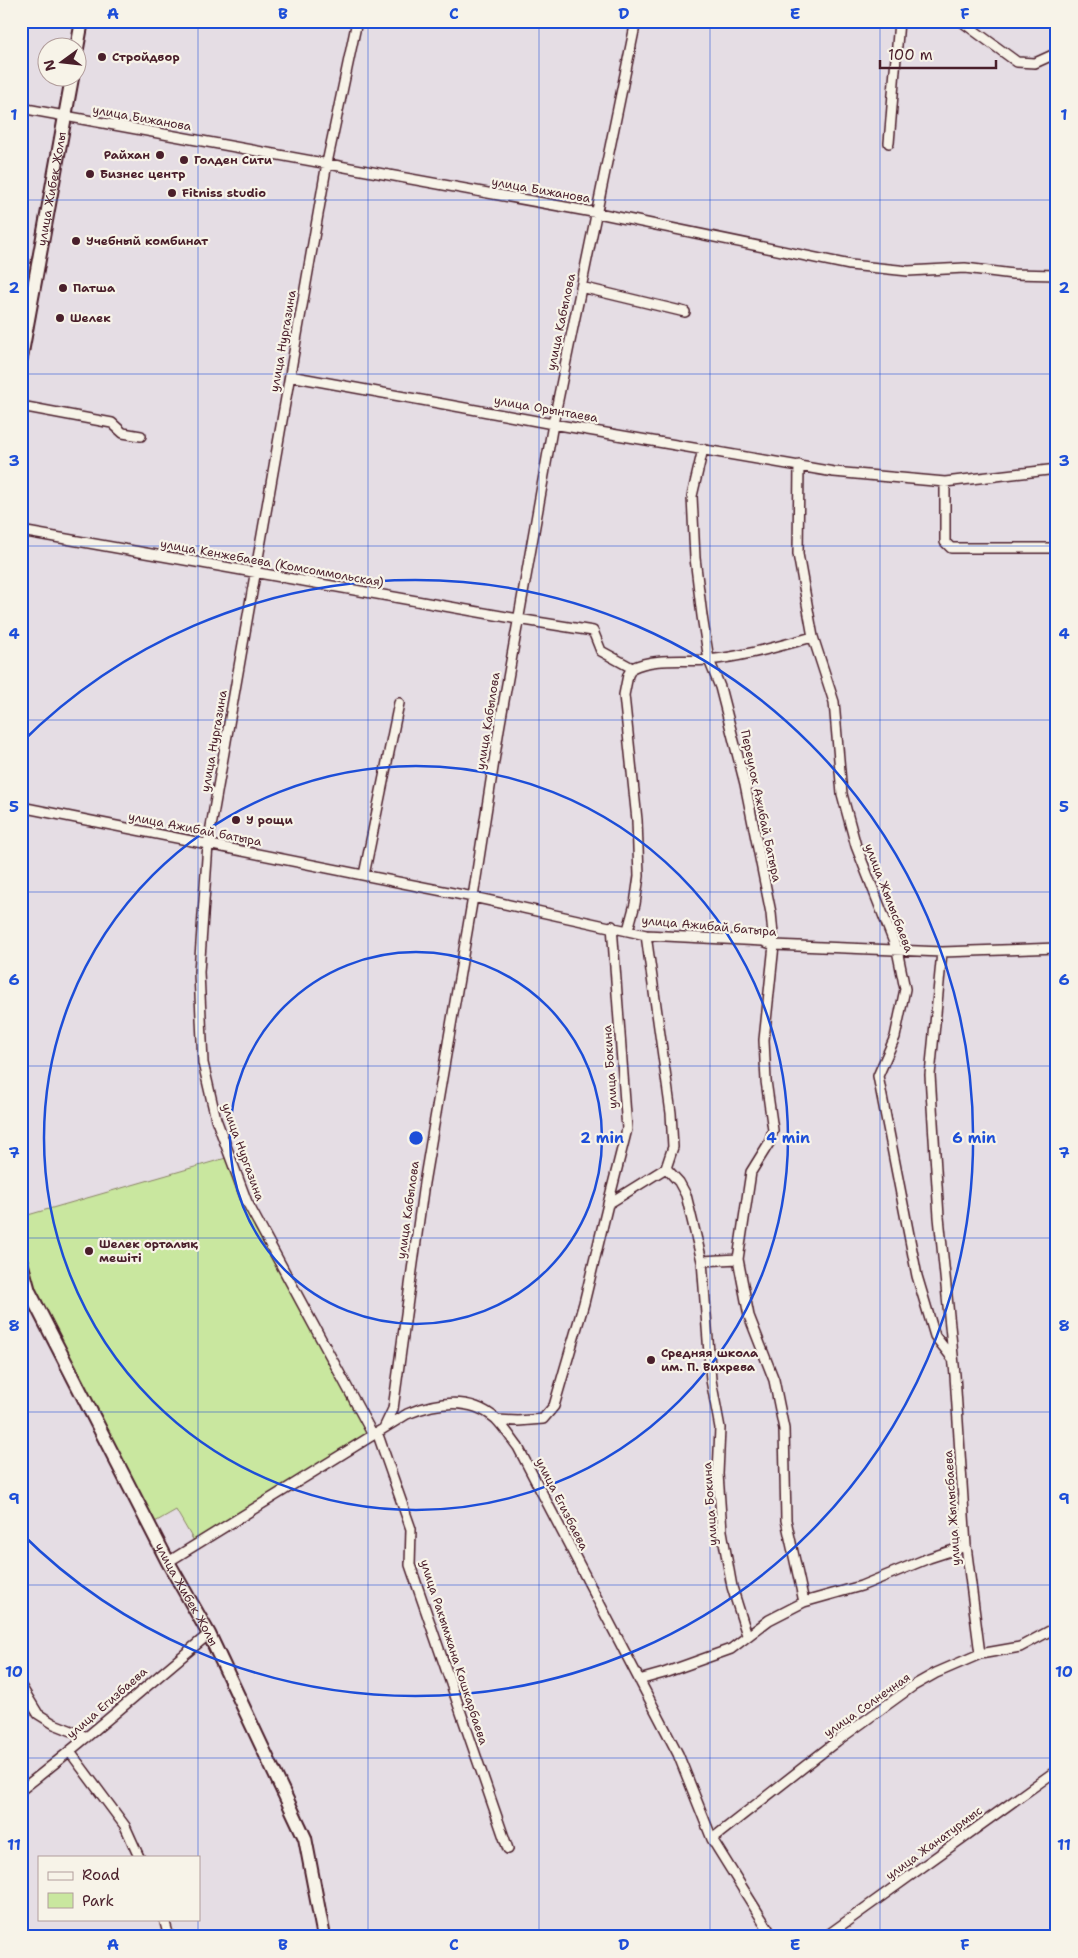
<svg xmlns="http://www.w3.org/2000/svg" width="1078" height="1958" viewBox="0 0 1078 1958" font-family="'Shantell Sans',sans-serif">
	<style>
		.green { fill: #c9e79f; stroke: #8a8365 }
		.lines { fill: none; stroke-linecap: round; stroke-linejoin: round }
		.street-casing { stroke: #4a1f2b; stroke-width: 12 }
		.secondary-casing { stroke: #4a1f2b; stroke-width: 16 }
		.street { stroke: #f7f3e8; stroke-width: 9 }
		.secondary { stroke: #f7f3e8; stroke-width: 12 }
		.grid { fill: none; stroke: #1d4ed8; stroke-width: 1; stroke-opacity: 0.55 }
		.ring { fill: none; stroke: #1d4ed8; stroke-width: 2.5 }
		.poi-dot { fill: #4a1f2b; stroke: #f7f3e8; stroke-width: 2 }
		.labels { text-anchor: middle; stroke-width: 4.5; stroke-linejoin: round; paint-order: stroke }
		.poi-label { font-size: 12px; font-weight: bold; fill: #4a1f2b; stroke: #f7f3e8; text-anchor: start }
		.street-label { font-size: 12px; fill: #4a1f2b; stroke: #f7f3e8 }
		.centre { fill: #1d4ed8; stroke: #f7f3e8; stroke-width: 2.5 }
		.ring-label { font-size: 15px; text-anchor: middle; font-weight: bold; fill: #1d4ed8; stroke: #f7f3e8; stroke-width: 4.5; stroke-linejoin: round; paint-order: stroke }
		.neatline { fill: none; stroke: #1d4ed8; stroke-width: 2 }
		.grid-label { font-size: 16px; text-anchor: middle; font-weight: bold; fill: #1d4ed8 }
	</style>
	<rect width="100%" height="100%" fill="#e5dde4"/>
	<filter id="ink" filterUnits="userSpaceOnUse"><feTurbulence type="fractalNoise" baseFrequency=".02" numOctaves="2"/><feDisplacementMap in="SourceGraphic" scale="10" xChannelSelector="R" yChannelSelector="G"/><feConvolveMatrix kernelMatrix="1 2 1 2 8 2 1 2 1" color-interpolation-filters="sRGB"/></filter>
	<g filter="url(#ink)">
		<path class="green" d="M226 1158 244 1204 370 1436 195 1543 176 1510 155 1522 34 1288 21 1241V1217Z"/>
		<g class="lines">
			<defs>
				<path id="street" d="M357 21 327 163 208 844 199 972 203 1063 216 1119 247 1202 373 1435
					M961 21 1017 62 1035 63 1057 53
					M21 108 598 213 850 265 908 271 965 268 1013 274 1057 275
					M889 143 899 21
					M581 287 685 312
					M290 376 553 424 834 472 945 482 1057 469
					M21 406 112 423 123 433 141 436
					M703 449 692 496 695 558 702 616 709 660 720 687 745 784 771 913 774 945 764 1040 766 1081 773 1130 769 1143 751 1172 738 1259 749 1316 774 1380 784 1429 786 1520 804 1602
					M799 465 798 554 813 637 834 702 842 794 856 846 897 950 905 989 895 1037 878 1076 917 1276 935 1336 953 1359
					M945 482V542L951 548H1057
					M21 531 518 619 593 631 601 651 632 668
					M632 668C655 657 684 662 708 660 743 657 779 646 813 637
					M21 807 473 897 646 935 763 941 774 945 942 952 1057 948
					M364 875 399 703
					M628 930 635 904 639 876 637 820 624 695 628 675 632 668
					M942 952 930 1075 939 1217 955 1375 966 1546 980 1654
					M666 1168 679 1182 686 1195 702 1261 711 1380 720 1428 718 1474 722 1531 732 1587 747 1635
					M608 1204 627 1129 612 926
					M702 1261 738 1259
					M497 1420 518 1421 543 1419 554 1406 584 1303 608 1204 666 1168 673 1147 671 1113 646 935
					M384 1428 393 1409 424 1183 473 897 499 729 553 424 636 21
					M377 1432 411 1529 410 1565 508 1849
					M168 1562 407 1414C436 1402 470 1396 496 1419 504 1427 511 1438 518 1447L678 1754 712 1839 773 1937
					M639 1680 664 1673 731 1649 769 1620 804 1602 861 1586 929 1558 966 1546
					M21 1686 38 1714 54 1724 87 1737
					M70 1752 125 1826 139 1857
					M21 1790C86 1740 146 1686 209 1634
					M712 1839 837 1741 913 1686 936 1673 980 1654 1020 1647 1057 1627
					M164 1919 169 1937
					M825 1937 1057 1770
					M1050 1937 1057 1932"/>
				<g id="secondary">
					<path d="M77 48 82 21"/>
					<path id="s1" d="M21 358 72 78"/>
					<path id="s2" d="M21 1262 29 1291 168 1562 209 1634 305 1838 324 1937"/>
				</g>
			</defs>
			<use href="#street" class="street-casing"/>
			<use href="#secondary" class="secondary-casing"/>
			<use href="#street" class="street"/>
			<use href="#secondary" class="secondary"/>
		</g>
	</g>
	<path class="grid" d="M198 21V1857M368 21V1937M539 21V1937M710 21V1937M880 21V1937M21 200H1057M21 374H1057M21 546H1057M21 720H1057M21 892H1057M21 1066H1057M21 1238H1057M21 1412H1057M21 1585H1057M21 1758H1057M198 1919V1937"/>
	<g class="ring">
		<circle cx="416" cy="1138" r="186"/>
		<circle cx="416" cy="1138" r="372"/>
		<path d="M21 743A558 558 0 1 1 21 1533"/>
	</g>
	<g class="poi-dot">
		<circle cx="102" cy="57" r="5"/>
		<circle cx="160" cy="155" r="5"/>
		<circle cx="184" cy="160" r="5"/>
		<circle cx="90" cy="174" r="5"/>
		<circle cx="172" cy="193" r="5"/>
		<circle cx="76" cy="241" r="5"/>
		<circle cx="63" cy="288" r="5"/>
		<circle cx="60" cy="318" r="5"/>
		<circle cx="236" cy="820" r="5"/>
		<circle cx="89" cy="1251" r="5"/>
		<circle cx="651" cy="1360" r="5"/>
	</g>
	<g class="labels">
		<g class="poi-label">
			<text x="112" y="61">Стройдвор</text>
			<text x="150" y="159" text-anchor="end">Райхан</text>
			<text x="194" y="164">Голден Сити</text>
			<text x="100" y="178">Бизнес центр</text>
			<text x="182" y="197">Fitniss studio</text>
			<text x="86" y="245">Учебный комбинат</text>
			<text x="73" y="292">Патша</text>
			<text x="70" y="322">Шелек</text>
			<text x="246" y="824">У рощи</text>
			<text x="99" y="1248">Шелек орталық<tspan x="99" dy="14">мешіті</tspan></text>
			<text x="661" y="1357">Средняя школа<tspan x="661" dy="14">им. П. Вихрева</tspan></text>
		</g>
		<g class="street-label">
			<text transform="translate(142 118) rotate(10)" y="4">улица Бижанова</text>
			<text dy="4" stroke="none"><textPath href="#s1" startOffset="172">улица Жибек Жолы</textPath></text>
			<text transform="translate(541 190) rotate(10)" y="4">улица Бижанова</text>
			<text transform="translate(561 322) rotate(-78)" y="4">улица Кабылова</text>
			<text transform="translate(283 341) rotate(-80)" y="4">улица Нургазина</text>
			<text transform="translate(546 409) rotate(10)" y="4">улица Орынтаева</text>
			<text transform="translate(272 563) rotate(10)" y="4">улица Кенжебаева (Комсоммольская)</text>
			<text transform="translate(488 721) rotate(-81)" y="4">улица Кабылова</text>
			<text transform="translate(214 741) rotate(-80)" y="4">улица Нургазина</text>
			<text transform="translate(761 806) rotate(78)" y="4">Переулок Ажибай Батыра</text>
			<text transform="translate(195 829) rotate(11)" y="4">улица Ажибай батыра</text>
			<text transform="translate(889 898) rotate(69)" y="4">улица Жылысбаева</text>
			<text transform="translate(709 926) rotate(5)" y="4">улица Ажибай батыра</text>
			<text transform="translate(610 1067) rotate(-94)" y="4">улица Бокина</text>
			<text transform="translate(243 1152) rotate(70)" y="4">улица Нургазина</text>
			<text transform="translate(408 1210) rotate(-82)" y="4">улица Кабылова</text>
			<text transform="translate(562 1504) rotate(63)" y="4">улица Егизбаева</text>
			<text transform="translate(710 1504) rotate(-94)" y="4">улица Бокина</text>
			<text transform="translate(952 1508) rotate(-94)" y="4">улица Жылысбаева</text>
			<text dy="4" stroke="none"><textPath href="#s2" startOffset="372">улица Жибек Жолы</textPath></text>
			<text transform="translate(454 1652) rotate(72)" y="4">улица Ракымжана Кошкарбаева</text>
			<text transform="translate(107 1703) rotate(-41)" y="4">улица Егизбаева</text>
			<text transform="translate(867 1705) rotate(-35)" y="4">улица Солнечная</text>
			<text transform="translate(934 1843) rotate(-36)" y="4">улица Жанатурмыс</text>
		</g>
	</g>
	<circle cx="416" cy="1138" r="8" class="centre"/>
	<g class="ring-label">
		<text x="602" y="1143">2 min</text>
		<text x="788" y="1143">4 min</text>
		<text x="974" y="1143">6 min</text>
	</g>
	<rect width="1078" height="1958" fill="none" stroke="#f7f3e8" stroke-width="55"/>
	<rect x="38" y="1856" width="162" height="65" fill="#f7f3e8" stroke="#b29e9c"/>
	<rect x="48" y="1872" width="25" height="8" fill="#f7f3e8" stroke="#b29e9c"/>
	<text x="82" y="1880" font-size="15" fill="#4a1f2b">Road</text>
	<rect x="48" y="1893" width="25" height="15" fill="#c9e79f" stroke="#b29e9c"/>
	<text x="82" y="1906" font-size="15" fill="#4a1f2b">Park</text>
	<g transform="translate(62 62) rotate(255)"><circle r="24" fill="#f7f3e8" stroke="#b29e9c"/>
	<path d="M0-4L9 19L0 12L-9 19Z" fill="#4a1f2b"/>
	<text y="-8" font-size="14" font-weight="bold" text-anchor="middle" fill="#4a1f2b">N</text>
	</g>
	<path d="M880 60v8h116v-8" fill="none" stroke="#4a1f2b" stroke-width="2.5"/>
	<text x="888" y="60" font-size="15" fill="#4a1f2b" stroke="#f7f3e8" stroke-width="4" paint-order="stroke">100 m</text>
	<rect x="28" y="28" width="1022" height="1902" class="neatline"/>
	<g class="grid-label">
		<text x="113" y="19">A</text>
		<text x="283" y="19">B</text>
		<text x="454" y="19">C</text>
		<text x="624" y="19">D</text>
		<text x="795" y="19">E</text>
		<text x="965" y="19">F</text>
		<text x="14" y="120">1</text>
		<text x="1064" y="120">1</text>
		<text x="14" y="293">2</text>
		<text x="1064" y="293">2</text>
		<text x="14" y="466">3</text>
		<text x="1064" y="466">3</text>
		<text x="14" y="639">4</text>
		<text x="1064" y="639">4</text>
		<text x="14" y="812">5</text>
		<text x="1064" y="812">5</text>
		<text x="14" y="985">6</text>
		<text x="1064" y="985">6</text>
		<text x="14" y="1158">7</text>
		<text x="1064" y="1158">7</text>
		<text x="14" y="1331">8</text>
		<text x="1064" y="1331">8</text>
		<text x="14" y="1504">9</text>
		<text x="1064" y="1504">9</text>
		<text x="14" y="1677">10</text>
		<text x="1064" y="1677">10</text>
		<text x="14" y="1850">11</text>
		<text x="1064" y="1850">11</text>
		<text x="113" y="1950">A</text>
		<text x="283" y="1950">B</text>
		<text x="454" y="1950">C</text>
		<text x="624" y="1950">D</text>
		<text x="795" y="1950">E</text>
		<text x="965" y="1950">F</text>
	</g>
</svg>
